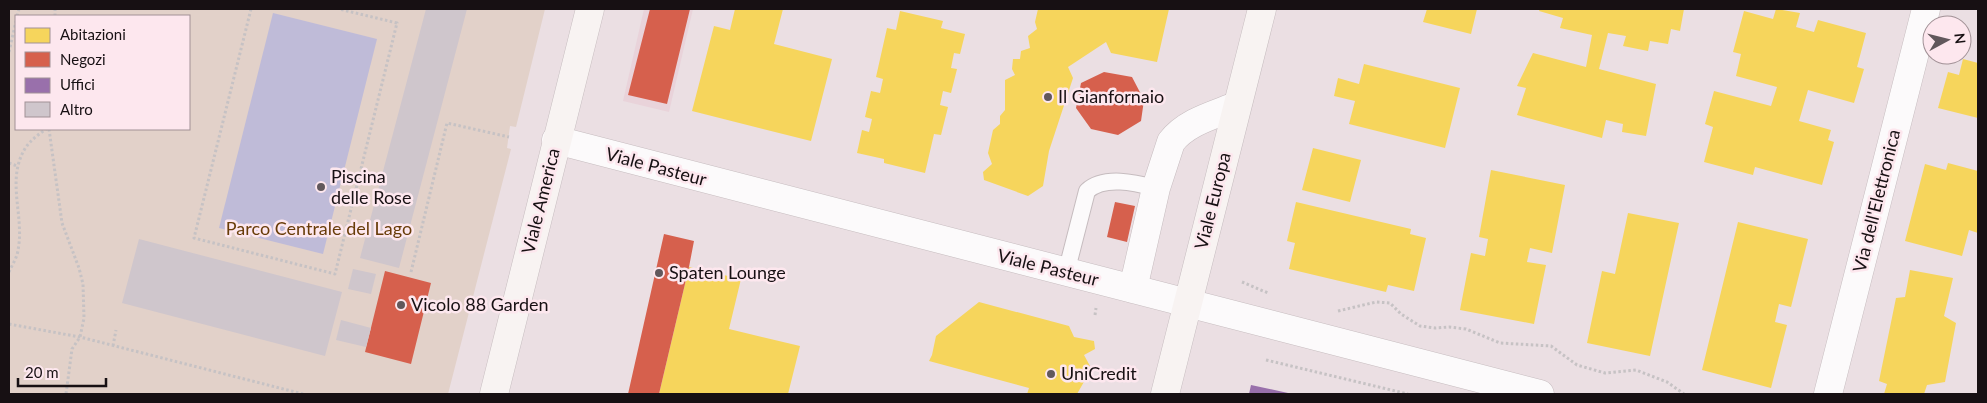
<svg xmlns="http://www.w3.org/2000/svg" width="1987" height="403" viewBox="0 0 1987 403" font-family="Lato,sans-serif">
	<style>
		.built { fill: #e9d3da }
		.green { fill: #e2d1c9; fill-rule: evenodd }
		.water { fill: #bfbbd8 }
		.homes { fill: #f6d55c }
		.shops { fill: #d6604d }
		.offices { fill: #9970ab }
		.building { fill: #cfc6cc }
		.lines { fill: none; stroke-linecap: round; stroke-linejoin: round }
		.lane-casing { stroke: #c6bcbf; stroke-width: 18 }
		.street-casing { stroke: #c6bcbf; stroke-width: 29 }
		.secondary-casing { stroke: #c6bcbf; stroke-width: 29 }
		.path { stroke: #c6c2c4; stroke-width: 3; stroke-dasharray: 2.5 2.5; stroke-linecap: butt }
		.lane { stroke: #fcfafb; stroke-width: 16 }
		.street { stroke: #fcfafb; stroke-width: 28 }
		.secondary { stroke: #f8f3f2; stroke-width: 28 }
		.poi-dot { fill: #61585c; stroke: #fde7ee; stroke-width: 2 }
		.labels { text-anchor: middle; stroke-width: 5; stroke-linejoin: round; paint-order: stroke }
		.poi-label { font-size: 18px; fill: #171013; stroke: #fde7ee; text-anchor: start }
		.street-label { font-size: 18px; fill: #171013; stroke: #fde7ee }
		.park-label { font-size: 18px; fill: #683c09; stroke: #fde7ee }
	</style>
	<rect width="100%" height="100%" fill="#ebdfe3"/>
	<path class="built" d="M644 9H693L669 112 623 101Z"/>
	<path class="green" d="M9 9H545L516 127 510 126 507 148 511 149 448 394H9ZM16 16H189V129H16Z"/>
	<path class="water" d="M273 13 377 39 323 254 219 228Z"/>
	<path class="homes" d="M735 9H783L774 44 832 59 811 141 692 111 714 26 730 30Z
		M1038 9H1169L1157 62 1111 53 1106 42 1068 67 1073 78 1049 151 1043 186 1028 196 984 180 983 172 992 164 988 153 993 130 1000 124V116L1005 110V80L1015 75 1012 69 1013 59H1020L1021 51 1030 48 1028 36 1037 29 1035 22Z
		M1427 9H1477L1471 34 1423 22Z
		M1540 9H1684L1680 31 1671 29 1668 44 1650 41 1648 51 1623 46 1626 36 1608 33 1599 69 1656 84 1646 136 1622 132 1623 124 1606 120 1602 138 1517 115 1526 88 1517 86 1533 53 1586 67 1592 35 1560 28 1563 18 1539 11Z
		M1776 9 1800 13 1796 27 1814 32 1818 20 1866 33 1857 67 1864 69 1854 103 1808 90 1799 121 1831 130 1828 140 1834 142 1822 185 1755 167 1753 175 1704 162 1713 127 1705 124 1714 91 1771 106 1777 87 1736 76 1741 54 1733 52 1744 11 1773 19Z
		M900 11 943 21 941 28 965 34 960 54 954 53 951 68 957 69 951 93 943 91 940 105 948 107 941 135 934 134 925 173 884 163V159L857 153 862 130 869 132 872 119 865 117 871 91 880 93 883 79 876 77 887 28 896 30Z
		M1963 59 1978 63V118L1938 108 1948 72 1959 75Z
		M1364 64 1460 88 1445 148 1349 124 1355 101 1334 96 1338 78 1359 84Z
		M1313 148 1361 160 1350 202 1302 190Z
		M1948 163 1978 171V233L1969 230 1962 256 1905 241 1925 164 1946 170Z
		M1491 170 1565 185 1552 253 1530 248 1527 262 1546 265 1534 324 1460 310 1471 253 1485 256 1488 239 1479 237Z
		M1296 202 1411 229 1410 234 1426 238 1414 291 1388 285 1386 292 1289 269 1295 243 1287 241Z
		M1628 213 1679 223 1650 356 1587 343 1602 271 1615 274Z
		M1738 222 1808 239 1791 307 1779 304 1775 322 1787 325 1771 388 1702 370Z
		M689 267 741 279 729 329 800 346 788 394H659Z
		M1910 270 1953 278 1944 316 1956 323 1945 382 1927 385 1924 394H1884L1887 384 1879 381 1896 298 1905 297Z
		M979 302 1069 326 1074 337 1094 341 1095 349 1084 355 1090 366 1081 373 1085 380 1077 394H1027L1029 388 929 361 932 355 936 336Z"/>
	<path class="shops" d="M650 9H690L667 104 628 95Z
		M1104 72 1132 77 1144 100 1141 121 1118 135 1091 129 1076 108 1081 83Z
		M1115 202 1135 206 1127 242 1107 237Z
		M664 234 694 241 689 267 659 394H628Z
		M385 271 431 283 411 364 365 352Z"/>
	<path class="offices" d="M1251 385 1288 393V394H1249Z"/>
	<path class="building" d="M426 9H467L399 268 360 258Z
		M139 239 342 292 325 356 122 303Z
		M353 269 376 274 371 294 348 289Z
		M341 320 371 328 366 347 336 340Z"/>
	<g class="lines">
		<defs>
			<path id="lane" d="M1066 273 1087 191C1104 175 1136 183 1156 188"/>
			<path id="street" d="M556 140 1540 394
				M1133 289 1156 188 1171 142C1186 122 1214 115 1236 106
				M1828 394 1926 9"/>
			<path id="secondary" d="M494 394 590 9
				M1165 394 1262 9"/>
		</defs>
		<use href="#lane" class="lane-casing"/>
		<use href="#street" class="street-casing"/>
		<use href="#secondary" class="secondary-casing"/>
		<path class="path" d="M251 9 194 238 335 274 397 23 339 9
			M17 16 19 9
			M55 16V9
			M9 52 16 21
			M49 129 62 223 79 268 83 284 84 318 80 337 72 349 66 394
			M9 163 17 166
			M9 272C12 265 17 258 18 250 25 216 5 179 26 147 31 140 39 134 46 129
			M411 272 447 123 509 137
			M1242 282 1268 293
			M1338 311 1376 302 1390 303 1401 314 1420 326 1435 328 1449 327 1466 329 1500 343 1551 346 1577 365 1605 373 1636 370 1667 382 1684 394
			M1095 315 1096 308
			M9 324 80 337 303 394
			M113 346 116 330
			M1266 360 1408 394"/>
		<use href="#lane" class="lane"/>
		<use href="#street" class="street"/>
		<use href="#secondary" class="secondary"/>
	</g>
	<g class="poi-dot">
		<circle cx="1048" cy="97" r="5"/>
		<circle cx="321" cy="187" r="5"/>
		<circle cx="659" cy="273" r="5"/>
		<circle cx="401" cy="305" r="5"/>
		<circle cx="1051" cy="374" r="5"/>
	</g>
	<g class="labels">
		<g class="poi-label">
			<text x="1058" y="103">Il Gianfornaio</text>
			<text x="331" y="183">Piscina<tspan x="331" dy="21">delle Rose</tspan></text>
			<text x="669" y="279">Spaten Lounge</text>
			<text x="411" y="311">Vicolo 88 Garden</text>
			<text x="1061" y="380">UniCredit</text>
		</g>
		<g class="street-label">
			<text transform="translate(656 167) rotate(15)" y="6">Viale Pasteur</text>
			<text transform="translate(541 201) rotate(-76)" y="6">Viale America</text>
			<text transform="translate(1213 201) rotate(-76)" y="6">Viale Europa</text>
			<text transform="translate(1877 201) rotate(-76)" y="6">Via dell'Elettronica</text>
			<text transform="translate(1048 268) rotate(14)" y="6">Viale Pasteur</text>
		</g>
		<g class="park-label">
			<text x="319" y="235">Parco Centrale del Lago</text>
		</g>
	</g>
	<rect width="1987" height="403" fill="none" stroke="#171013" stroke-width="20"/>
	<rect x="15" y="15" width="175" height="115" fill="#fde7ee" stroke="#a19196"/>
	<rect x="25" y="28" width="25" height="15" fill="#f6d55c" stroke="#a19196"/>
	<text x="60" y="40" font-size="15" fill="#171013">Abitazioni</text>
	<rect x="25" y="52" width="25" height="15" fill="#d6604d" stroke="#a19196"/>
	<text x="60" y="65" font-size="15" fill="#171013">Negozi</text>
	<rect x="25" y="78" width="25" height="15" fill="#9970ab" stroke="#a19196"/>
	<text x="60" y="90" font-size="15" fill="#171013">Uffici</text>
	<rect x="25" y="102" width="25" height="15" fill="#cfc6cc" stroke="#a19196"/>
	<text x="60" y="115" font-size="15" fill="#171013">Altro</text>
	<g transform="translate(1947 40) rotate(83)"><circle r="24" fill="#fde7ee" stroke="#a19196"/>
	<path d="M0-4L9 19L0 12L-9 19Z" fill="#61585c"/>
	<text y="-8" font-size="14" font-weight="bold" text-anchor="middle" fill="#171013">N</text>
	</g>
	<path d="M18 378v8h88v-8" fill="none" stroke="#171013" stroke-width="2.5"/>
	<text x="25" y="378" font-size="15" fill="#171013" stroke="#fde7ee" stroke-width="4" paint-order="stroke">20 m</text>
</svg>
